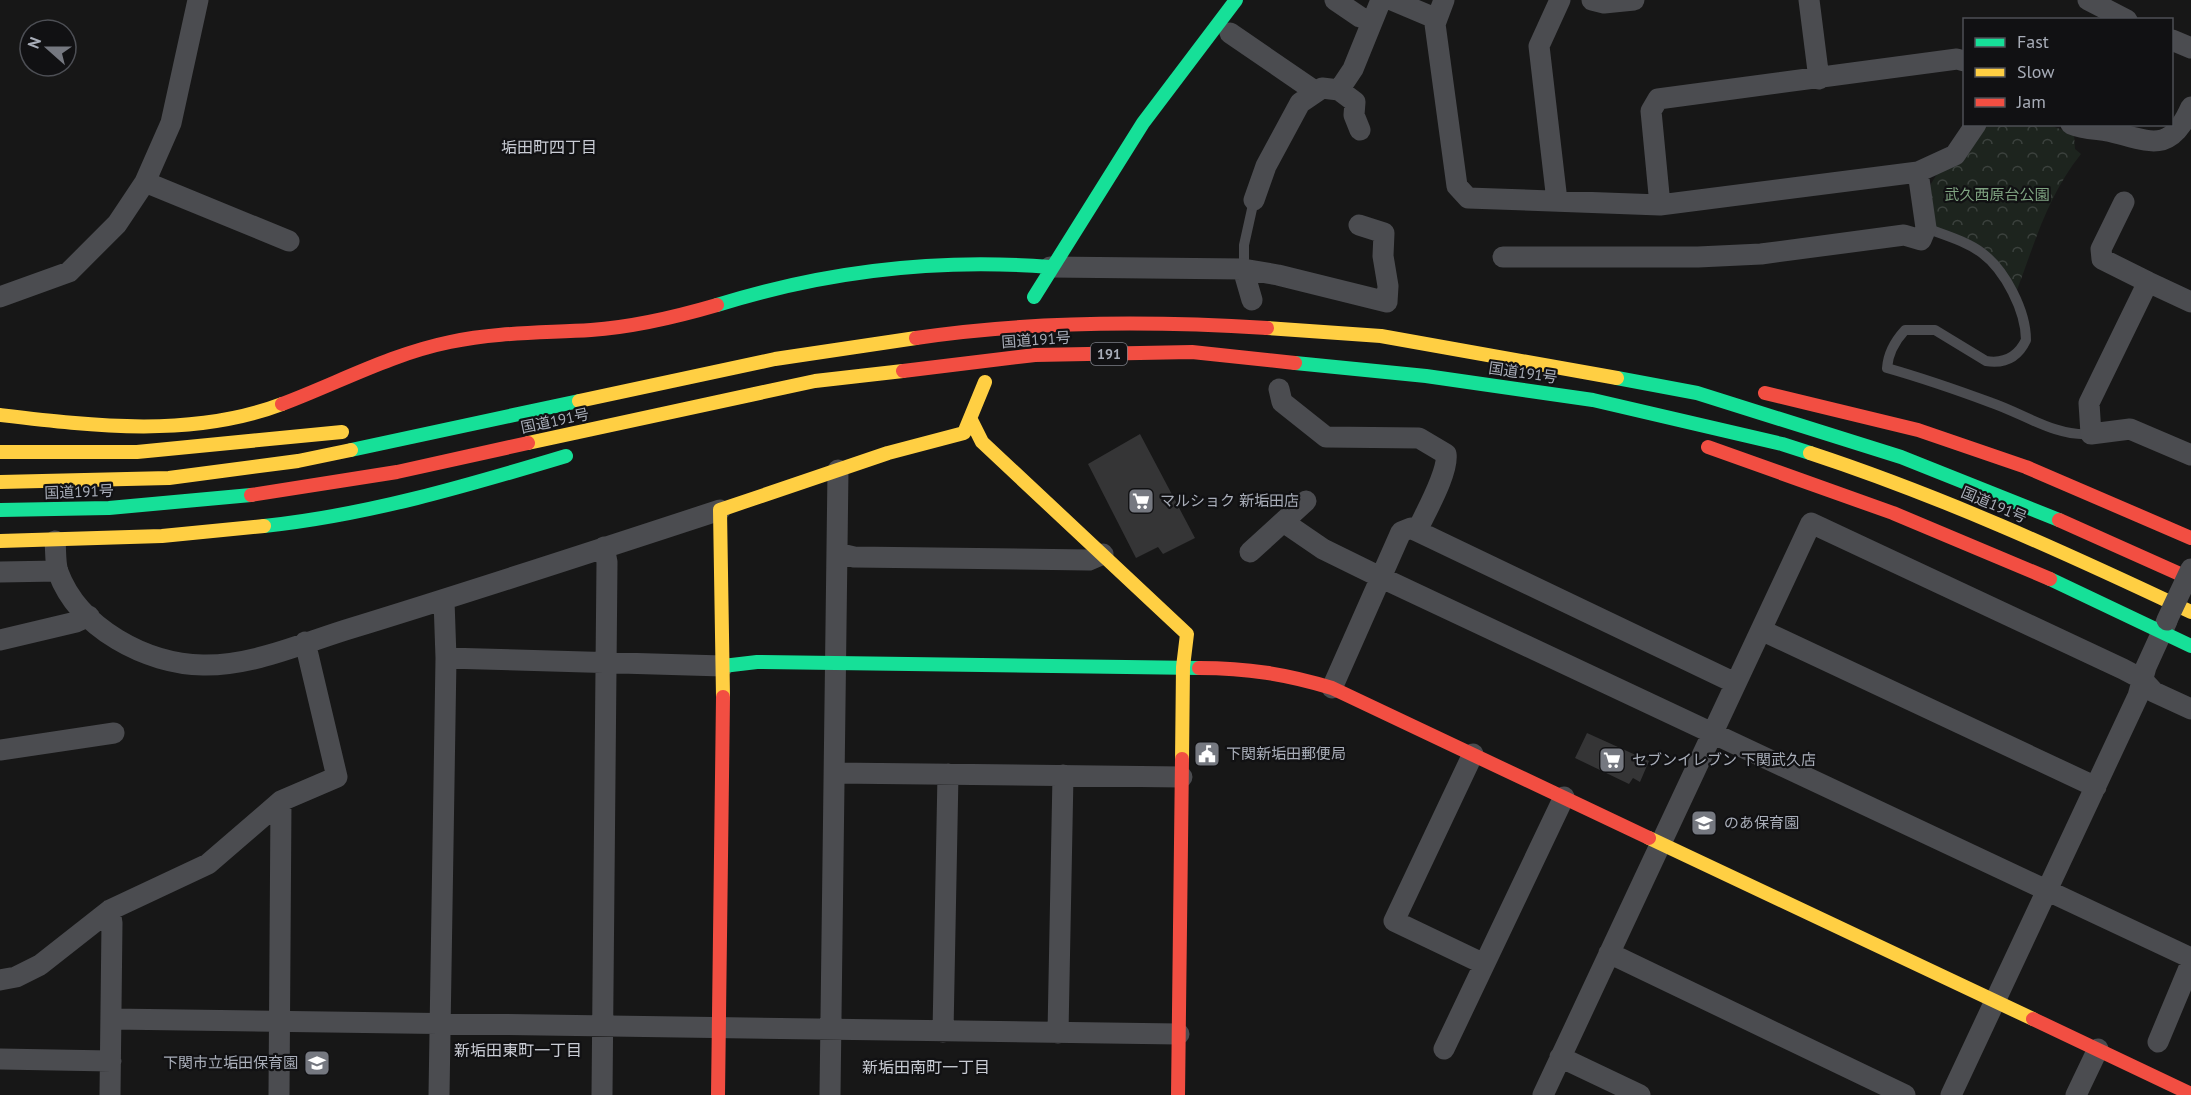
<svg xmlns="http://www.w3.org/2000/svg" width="2191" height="1095" viewBox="0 0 2191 1095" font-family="'PT Sans','Noto Sans JP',sans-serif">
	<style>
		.park { fill: url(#park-crowns) }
		.building { fill: #353536 }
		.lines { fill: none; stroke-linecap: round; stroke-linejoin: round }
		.lane { stroke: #4b4c50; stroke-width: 10 }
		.street { stroke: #4b4c50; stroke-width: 21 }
		.fast { stroke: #16e098; stroke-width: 14 }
		.slow { stroke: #ffcf43; stroke-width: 14 }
		.jam { stroke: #f24e42; stroke-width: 14 }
		.street-bridge { stroke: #4b4c50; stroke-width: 21 }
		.labels { text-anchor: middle; stroke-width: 4.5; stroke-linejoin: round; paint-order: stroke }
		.shield { fill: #111113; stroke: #7b7e86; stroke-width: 1.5 }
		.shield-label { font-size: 14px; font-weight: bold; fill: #a8adb8 }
		.park-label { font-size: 15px; fill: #7fa381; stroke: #111113 }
		.street-label { font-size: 15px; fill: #a8adb8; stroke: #111113 }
		.poi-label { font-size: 15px; fill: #a8adb8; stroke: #111113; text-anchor: start }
		.neighbourhood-label { font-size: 16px; fill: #c9ccd4; stroke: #111113 }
	</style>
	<defs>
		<pattern id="park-crowns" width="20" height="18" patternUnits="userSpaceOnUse" patternTransform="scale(1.5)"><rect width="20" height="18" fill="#1d241e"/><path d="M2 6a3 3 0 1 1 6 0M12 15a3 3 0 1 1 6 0" fill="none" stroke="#3b413d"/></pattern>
	</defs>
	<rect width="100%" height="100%" fill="#171717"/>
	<path class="park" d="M1986 125H2049L2074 134 2075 149 2081 154C2048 195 2035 242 2017 290L1984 248 1936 227 1929 187 1937 174Z"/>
	<path class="building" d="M1140 434 1195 538 1163 554 1158 547 1136 558 1088 464Z
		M1587 733 1649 761 1640 782 1633 778 1629 784 1575 758Z"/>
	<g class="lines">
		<path class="lane" d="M1926 228C1944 235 1966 241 1982 253 2005 270 2026 311 2026 340 2018 357 2005 364 1986 361L1935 330H1905C1895 341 1888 353 1887 368 1922 378 1957 390 1992 403 2024 414 2056 437 2091 434
			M1244 259V245L1254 200"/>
		<path class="street" d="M1335 0 1360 17 1371 21
			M1392 0 1437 19
			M1444 0 1435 24 1457 186 1468 198 1660 205 1918 172 1955 155 1976 124
			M1592 0 1604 3 1634 0
			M1809 0 1819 79
			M2088 0 2127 20
			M1230 33 1316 92
			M2172 40 2191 48
			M1339 90 1355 102 1354 115 1360 130
			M2071 124C2083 129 2095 129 2108 131 2150 141 2170 155 2191 107
			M145 182 289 241
			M1254 200 1266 166 1300 103 1322 88 1339 90 1353 69 1381 0
			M1557 201 1539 46 1560 0
			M2124 202 2101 249 2102 259 2148 282
			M1660 205 1651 111 1658 99 1957 59 1964 61
			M1503 257H1698L1761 254 1904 235 1921 240 1926 228 1918 172
			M1050 267 1243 269 1278 275 1387 302 1388 286 1383 256 1384 233 1359 225
			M1243 269 1252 300
			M0 297 69 272 117 224 145 182 171 123 198 0
			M2191 302 2148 282 2089 403 2091 434 2130 429 2191 455
			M1279 389 1282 402 1326 437 1419 438 1446 454C1449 472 1425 513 1417 531L1411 528 1401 532 1332 688
			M1285 523 1323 549 1380 577 2191 958
			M1417 531 1735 683
			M55 541C56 551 55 563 58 572 79 629 147 664 203 665 254 666 305 642 352 628 476 590 598 550 720 510
			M1250 552 1306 501
			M837 553 854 557 1089 560 1103 554
			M0 572 58 571
			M1761 630 2096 787
			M0 640 76 622 89 616
			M446 658 723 666
			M0 750 114 733
			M1473 754 1394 921 1484 964
			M835 773 1182 777
			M1609 953 1905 1095
			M0 980 16 977 40 965 110 910 208 864 281 801 337 777 305 642
			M112 1019 1179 1034
			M943 1032 948 774
			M1058 1033 1063 775
			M2158 1042 2191 963
			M1444 1049 1564 797
			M1560 1057 1640 1095
			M0 1059 111 1061
			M110 1095 112 923 110 910
			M279 1095 281 801
			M439 1095 446 658 444 600
			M602 1095 607 562 604 547
			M830 1095 838 470
			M1543 1095 1811 523 2123 669 2142 679 2154 692 2191 709
			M1951 1095 2138 696 2146 667 2167 621
			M2076 1095 2098 1049"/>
		<path class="fast" d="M1034 297 1143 123 1236 0
			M717 305C826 271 936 258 1050 267
			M1295 363 1426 376 1593 400 1782 444 1810 453
			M1617 378 1697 393 1901 457 2059 520
			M351 450 579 401
			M0 510 109 508 251 495
			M264 526C368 515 466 486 566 456
			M2050 579 2191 646
			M723 666 757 662 1199 668"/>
		<path class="slow" d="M1267 328 1381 336 1617 378
			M579 401 775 359 916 338
			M0 415C93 426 193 438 282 404
			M971 420 982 442 1187 634 1183 667 1182 759
			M528 443 815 381 903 371
			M0 452H137L342 432
			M1810 453C1941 496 2066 553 2191 612
			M0 482 169 478 298 461 351 450
			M0 541 162 536 264 526
			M723 697 720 510 888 453 964 433 985 382
			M1649 838 2033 1019"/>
		<path class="jam" d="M916 338C1029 321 1153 321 1267 328
			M903 371 1035 355 1192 352 1295 363
			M1765 393 1918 430 2026 467 2191 538
			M282 404C338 383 391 354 450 342 496 332 544 333 591 330 634 327 676 317 717 305
			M1708 447 1893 513 2050 579
			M251 495 397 472 528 443
			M2059 520 2191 579
			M1199 668C1247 668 1286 674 1332 688L1649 838
			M2033 1019 2191 1094
			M718 1095 723 697
			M1178 1095 1182 759"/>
		<path class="street-bridge" d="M2167 620 2191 569"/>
	</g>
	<defs>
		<symbol id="supermarket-square" viewBox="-11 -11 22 22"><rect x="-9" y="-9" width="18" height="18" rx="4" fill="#757880" stroke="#111113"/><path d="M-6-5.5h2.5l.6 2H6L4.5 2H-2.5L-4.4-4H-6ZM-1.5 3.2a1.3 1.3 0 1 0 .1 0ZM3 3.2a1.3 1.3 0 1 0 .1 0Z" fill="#fff"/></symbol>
		<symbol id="civic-square" viewBox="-11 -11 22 22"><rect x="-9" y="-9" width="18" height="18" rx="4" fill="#757880" stroke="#111113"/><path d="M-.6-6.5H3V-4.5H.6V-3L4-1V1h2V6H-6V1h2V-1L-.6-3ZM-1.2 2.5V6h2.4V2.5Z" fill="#fff"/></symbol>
		<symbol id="school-square" viewBox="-11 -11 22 22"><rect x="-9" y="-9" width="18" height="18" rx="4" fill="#757880" stroke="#111113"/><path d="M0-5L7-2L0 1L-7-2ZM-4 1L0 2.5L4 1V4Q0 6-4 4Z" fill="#fff"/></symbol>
	</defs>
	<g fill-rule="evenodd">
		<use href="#supermarket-square" x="1126" y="486" width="30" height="30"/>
		<use href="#civic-square" x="1192" y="739" width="30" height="30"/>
		<use href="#supermarket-square" x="1597" y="745" width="30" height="30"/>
		<use href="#school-square" x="1689" y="808" width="30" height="30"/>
		<use href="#school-square" x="302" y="1048" width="30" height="30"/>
	</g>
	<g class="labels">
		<rect class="shield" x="1091" y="343" width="36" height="22" rx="4.5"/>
		<g class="shield-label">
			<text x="1109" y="359">191</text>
		</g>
		<g class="park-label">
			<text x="1997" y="200">武久西原台公園</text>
		</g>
		<g class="street-label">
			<text transform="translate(1036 340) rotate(-4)" y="5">国道191号</text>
			<text transform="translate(1523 373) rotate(8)" y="5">国道191号</text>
			<text transform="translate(555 421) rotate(-12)" y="5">国道191号</text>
			<text transform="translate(79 492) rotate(-2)" y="5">国道191号</text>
			<text transform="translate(1994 505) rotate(23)" y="5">国道191号</text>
		</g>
		<g class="poi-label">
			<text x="1160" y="506">マルショク 新垢田店</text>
			<text x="1226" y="759">下関新垢田郵便局</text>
			<text x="1632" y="765">セブンイレブン 下関武久店</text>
			<text x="1724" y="828">のあ保育園</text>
			<text x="298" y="1068" text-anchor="end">下関市立垢田保育園</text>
		</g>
		<g class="neighbourhood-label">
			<text x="549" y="153">垢田町四丁目</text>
			<text x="518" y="1056">新垢田東町一丁目</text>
			<text x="926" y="1073">新垢田南町一丁目</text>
		</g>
	</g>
	<rect x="1963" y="18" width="210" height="108" fill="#111113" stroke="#4d4f55" stroke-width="1.5"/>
	<rect x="1975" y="38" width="30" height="9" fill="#16e098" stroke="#4d4f55" stroke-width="1.5"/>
	<text x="2017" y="48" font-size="18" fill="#a8adb8">Fast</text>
	<rect x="1975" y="68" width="30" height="9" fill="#ffcf43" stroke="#4d4f55" stroke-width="1.5"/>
	<text x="2017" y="78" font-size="18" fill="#a8adb8">Slow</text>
	<rect x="1975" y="98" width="30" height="9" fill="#f24e42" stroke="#4d4f55" stroke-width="1.5"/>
	<text x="2017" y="108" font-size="18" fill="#a8adb8">Jam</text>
	<g transform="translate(48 48) rotate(291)"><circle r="28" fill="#111113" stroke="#4d4f55" stroke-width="1.5"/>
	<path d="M0-4.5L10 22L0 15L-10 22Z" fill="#757880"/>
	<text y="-9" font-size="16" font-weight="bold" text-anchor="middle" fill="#a8adb8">N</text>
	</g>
</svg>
